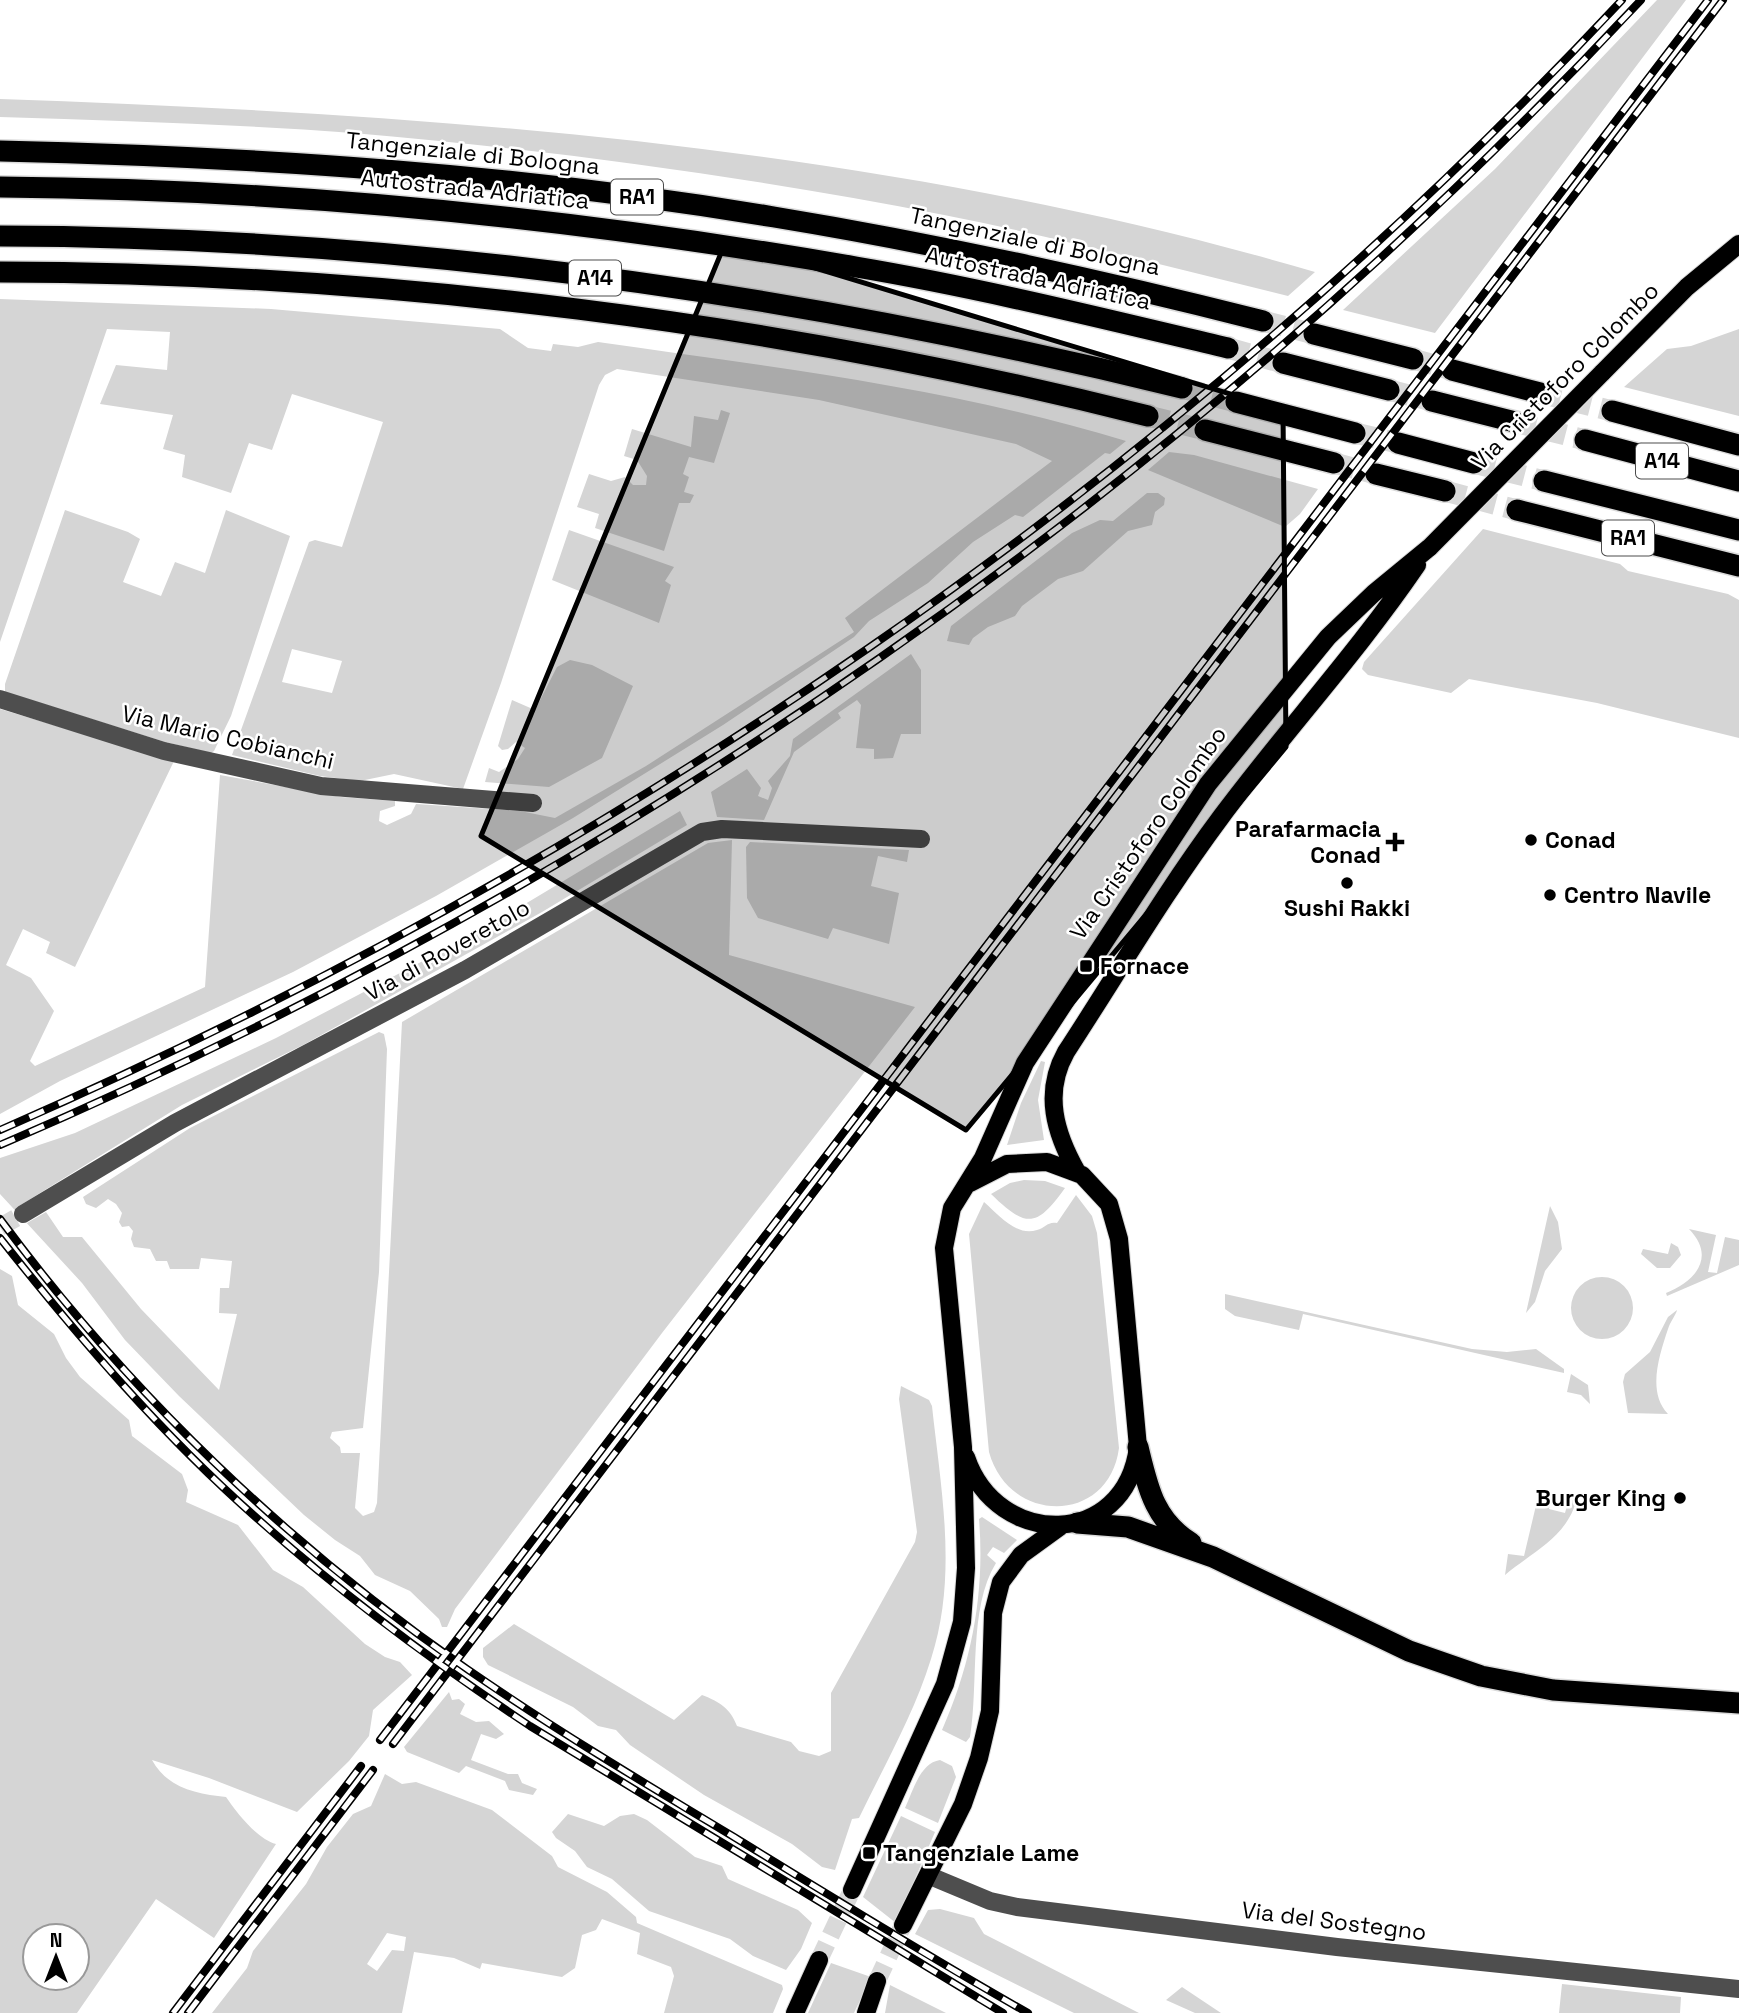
<svg xmlns="http://www.w3.org/2000/svg" width="1739" height="2013" viewBox="0 0 1739 2013" font-family="'Space Grotesk',sans-serif">
	<style>
		.green { fill: #d5d5d5; fill-rule: evenodd }
		.lines { fill: none; stroke-linecap: round; stroke-linejoin: round }
		.minor-tunnel { stroke: #d9d9d9; stroke-width: 18; stroke-dasharray: 18 9; stroke-linecap: butt }
		.major-tunnel { stroke: #d9d9d9; stroke-width: 18; stroke-dasharray: 18 9; stroke-linecap: butt }
		.highway-tunnel { stroke: #d9d9d9; stroke-width: 21; stroke-dasharray: 21 10; stroke-linecap: butt }
		.major-casing { stroke: #dbdbdb; stroke-width: 20 }
		.highway-casing { stroke: #dbdbdb; stroke-width: 24 }
		.minor { stroke: #4e4e4e; stroke-width: 18 }
		.major { stroke: #000; stroke-width: 18 }
		.highway { stroke: #000; stroke-width: 21 }
		.rail-casing { stroke: #000; stroke-width: 8 }
		.rail { stroke: #fff; stroke-width: 5; stroke-dasharray: 16; stroke-linecap: butt }
		.major-bridge-casing { stroke: #dbdbdb; stroke-width: 20; stroke-linecap: butt }
		.major-bridge { stroke: #000; stroke-width: 18 }
		.marked { fill: #000; fill-opacity: 0.2; stroke: #000; stroke-width: 5; stroke-linejoin: round }
		.poi-dot { fill: #000; stroke: #fff; stroke-width: 2.5 }
		.labels { text-anchor: middle; stroke-width: 5; stroke-linejoin: round; paint-order: stroke }
		.shield { fill: #fff; stroke: #4c4c4c; stroke-width: 2 }
		.shield-label { font-size: 21px; font-weight: bold; fill: #000 }
		.street-label { font-size: 23px; fill: #000; stroke: #fff }
		.poi-label { font-size: 23px; font-weight: bold; fill: #000; stroke: #fff; text-anchor: start }
	</style>
	<rect width="100%" height="100%" fill="#fff"/>
	<path class="green" d="M1657 0H1686L1435 333 1343 310 1495 169Z
		M0 99C440 114 890 147 1315 272L1288 296C1174 268 1060 238 944 215 750 177 551 150 353 133 236 124 118 121 0 117Z
		M0 299 271 309 500 329 528 348 551 351 553 344 578 347 598 342C772 367 958 389 1126 441L1110 454 1105 453 1023 517 1015 515 973 542 928 583 869 621 854 637 723 725 573 818 436 896 293 972 60 1081 0 1114V709L174 761 75 967 46 953 50 942 23 929 6 965 31 978 54 1011 30 1061 35 1066 205 987 220 775 341 797 395 801V806L380 811 379 821 387 825 411 814 416 804 520 811 555 818 646 766 854 632 845 618 1052 461 1016 444 819 400 617 369 605 375 599 385 501 683 463 789 394 774 360 781 320 776 232 755 309 542 315 540 342 547 383 422 292 394 272 450 249 443 231 493 182 477 185 455 163 449 173 415 100 404 116 365 167 370 170 332 107 329 0 642ZM292 649 342 661 332 693 282 682Z
		M1739 329V416L1624 387 1667 349 1691 346Z
		M721 410 730 413 714 463 689 457 683 474 689 477 684 492 694 495 690 503H679L664 551 595 528 599 514 577 507 589 474 611 481 625 477 633 485H646L647 476 637 460 624 456 632 429 691 447 694 416 718 420Z
		M1169 452 1194 455 1318 489 1300 514 1285 527 1148 470Z
		M1147 493H1158L1165 498 1164 505 1155 512 1152 525 1128 531 1083 571 1058 579 1022 606 1015 616 988 627 973 638 969 645 947 641 951 626 1072 533 1100 520 1113 521Z
		M65 510 128 532 140 539 123 582 161 596 175 562 205 573 226 510 290 536 231 716 214 751 211 753 165 742 5 692V684Z
		M1483 529 1620 564 1628 571 1728 594 1739 600V738L1597 703 1469 679 1451 693 1368 675 1362 669 1364 662Z
		M569 530 674 567 665 581 671 585 659 623 552 580Z
		M911 654 921 670V734H901L893 758 874 759V749L856 748 861 705 857 700 838 713 841 718 794 752 764 820 717 817 711 792 747 769 761 788 758 796 768 800 772 788 768 781 790 756 793 739Z
		M570 660 592 665 633 686 602 758 549 787 485 782 489 768 499 772 518 759 525 748 516 742 508 749 502 750 498 746 512 700 535 710 557 667Z
		M680 811 687 825 542 912 305 1044 182 1105 19 1206 27 1223 46 1212 63 1237H82L141 1309 219 1390 237 1314 219 1313 220 1288H229L232 1261 201 1258 199 1269H170L167 1261H156L150 1249 134 1247 131 1239 133 1231 129 1226 122 1227 119 1222 122 1213 116 1204 108 1199 96 1208 86 1204 83 1197 190 1128 379 1032 384 1034 387 1049 379 1272 363 1428 332 1432 330 1438 340 1447 341 1453H360L355 1508 363 1516 374 1512 377 1503 402 1022 708 843 732 840 729 955 915 1007 662 1333 455 1609 447 1627H442L439 1619 410 1591 375 1575 360 1556 335 1540 304 1515 179 1396 125 1340 82 1283 0 1194V1158L75 1133 276 1038 482 930Z
		M750 842 909 850 907 862 878 856 871 886 899 893 889 944 833 928 828 939 758 918 747 898 746 847Z
		M1041 1061 1045 1062 1038 1100 1044 1140 1007 1145 1021 1103Z
		M1024 1180 1045 1181 1065 1188C1037 1227 1027 1229 991 1194L1010 1183Z
		M1076 1195 1092 1216 1097 1233 1119 1448C1109 1525 1009 1525 989 1452L969 1234 984 1202C998 1214 1016 1237 1037 1230 1045 1228 1048 1221 1057 1223Z
		M1550 1206 1558 1222 1562 1249 1545 1271 1535 1302 1526 1313Z
		M1689 1229 1716 1235 1708 1272 1717 1273 1725 1237 1739 1240V1265L1667 1296 1666 1293C1692 1283 1718 1259 1689 1229Z
		M1671 1243 1678 1247 1681 1255 1670 1268H1657L1641 1254 1643 1249 1668 1254Z
		M0 1269 12 1276 18 1305 54 1334 66 1358 80 1377 129 1420 132 1436 182 1474 188 1490 186 1502 238 1525 273 1570 303 1587 365 1644 385 1657 400 1662 412 1675 373 1710 369 1736 349 1761 297 1812 209 1778 152 1760C167 1788 197 1794 226 1797 237 1813 257 1839 276 1844L214 1938 156 1899 77 2013H0ZM35 1936H77V1978H35Z
		M1571 1308a31 31 0 1 1 62 0a31 31 0 1 1-62 0Z
		M1225 1294 1472 1349 1507 1352 1536 1349 1564 1369V1373L1303 1314 1299 1330 1235 1316 1225 1309Z
		M1677 1310C1676 1315 1670 1322 1668 1329 1659 1356 1647 1392 1668 1414L1628 1413 1623 1382 1625 1374 1650 1352 1668 1317Z
		M1571 1374 1588 1385 1590 1404 1581 1395 1567 1392Z
		M901 1386 929 1400 932 1406C941 1490 958 1576 931 1659 914 1714 884 1766 859 1818L852 1819 835 1870 822 1867 792 1844 704 1795 630 1745 616 1730 598 1726 573 1707 488 1665 483 1657V1648L514 1624 674 1720 702 1695C720 1702 730 1708 737 1726L791 1742 799 1751 819 1756 831 1751V1693L915 1542 917 1532 899 1399Z
		M1546 1492 1551 1496 1549 1509 1565 1513 1568 1502 1577 1498C1568 1537 1532 1552 1505 1575L1508 1554 1524 1556 1538 1497 1544 1498Z
		M982 1517 1017 1540 1004 1553 993 1547 987 1555 996 1563C968 1608 979 1684 970 1737L966 1742 942 1730C972 1662 985 1592 979 1519Z
		M449 1692 452 1700 459 1699 465 1704 460 1714 476 1722 489 1721 504 1734 496 1739 481 1734 471 1760 508 1774H518L522 1783 537 1789 533 1795 509 1790 505 1781 466 1766 459 1773 407 1752 404 1747Z
		M940 1760 952 1766 956 1777 938 1823 905 1808C913 1791 920 1763 940 1760Z
		M385 1774 402 1784 416 1782 492 1810 552 1856 558 1867 607 1892 636 1917 637 1923 782 1985 783 1989 773 2013H664L674 1976 671 1967 637 1954 640 1933 602 1919 596 1930 582 1935 575 1968 562 1977 482 1963 480 1969 454 1958 414 1952 402 2013H212L247 1968 253 1951 306 1884 327 1847 353 1814 371 1806ZM387 1933 406 1937 404 1951 392 1950 377 1971 367 1964Z
		M568 1814 604 1826 620 1816 634 1814 647 1820 695 1857 722 1866 728 1879 798 1910 812 1923 801 1949 786 1970 753 1956 730 1939 649 1911 612 1879 587 1867 575 1851 556 1838 552 1832Z
		M901 1816 935 1832 896 1923 863 1897Z
		M940 1909 974 1918 984 1934 1139 2013H1074L915 1934 928 1910Z
		M831 1963 871 1977 854 2013H808Z
		M1562 1984 1681 1997 1680 2013H1559Z
		M890 1985 946 2013H885Z
		M1182 1987 1221 2013H1195L1166 2000Z"/>
	<g class="lines">
		<path class="minor-tunnel" d="M0 1227 23 1214"/>
		<path class="major-tunnel" d="M819 1960 852 1890
			M877 1981 903 1925"/>
		<path class="highway-tunnel" d="M1263 321 1314 334
			M1228 348 1283 363
			M1413 359 1452 370
			M1182 388 1236 402
			M1389 390 1432 401
			M1540 393 1612 411
			M1148 416 1205 430
			M1515 422 1585 440
			M1355 433 1398 443
			M1334 463 1376 474
			M1474 463 1544 481
			M1445 491 1517 510"/>
		<defs>
			<path id="major" d="M1602 373 1687 287 1739 244
				M1077 1172C1055 1133 1043 1093 1066 1052 1117 974 1165 892 1221 817 1285 731 1357 653 1417 565
				M966 1457C997 1549 1125 1549 1138 1447L1119 1239 1109 1204 1082 1175 1047 1162 1007 1164 970 1183
				M852 1890 945 1684 962 1622 966 1568 963 1447 944 1248 952 1208 983 1158 1025 1063 1208 784 1328 637 1374 593 1430 547
				M903 1925 963 1804 979 1758 990 1711 993 1613 1001 1582 1021 1555 1061 1526
				M795 2013 819 1960
				M866 2013 877 1981"/>
			<path id="highway" d="M0 151C259 157 518 174 774 217 938 244 1101 280 1263 321
				M0 187C287 189 574 218 856 267 981 288 1105 319 1228 348
				M0 236C398 237 796 293 1182 388
				M0 272C384 273 775 322 1148 416
				M1314 334 1413 359
				M1283 363 1389 390
				M1452 370 1540 393
				M1432 401 1515 422
				M1236 402 1355 433
				M1612 411 1739 445
				M1205 430 1334 463
				M1585 440 1739 481
				M1398 443 1474 463
				M1376 474 1445 491
				M1544 481 1739 530
				M1517 510 1739 566
				M1138 1447C1148 1488 1154 1520 1191 1543
				M1077 1523 1128 1527 1213 1557 1409 1651 1481 1676 1553 1690 1739 1703"/>
		</defs>
		<use href="#major" class="major-casing"/>
		<use href="#highway" class="highway-casing"/>
		<path class="minor" d="M0 699 164 751 321 786 533 803
			M23 1214 175 1123 465 970 702 832 722 829 921 839
			M930 1876 990 1901 1017 1907 1337 1947 1739 1989"/>
		<use href="#major" class="major"/>
		<use href="#highway" class="highway"/>
		<defs>
			<path id="rail" d="M0 1130C608 865 1168 486 1622 0
				M0 1145C617 881 1183 491 1641 0
				M0 1219C129 1393 289 1546 467 1669 554 1729 644 1783 734 1837 832 1897 929 1957 1028 2013
				M0 1238C79 1338 163 1436 259 1520 344 1596 435 1663 530 1726L1003 2013
				M380 1740 1708 0
				M393 1744 1723 0
				M173 2013 361 1766
				M188 2013 373 1770"/>
		</defs>
		<use href="#rail" class="rail-casing"/>
		<use href="#rail" class="rail"/>
		<defs>
			<path id="major-bridge" d="M1430 547 1602 373"/>
		</defs>
		<use href="#major-bridge" class="major-bridge-casing"/>
		<use href="#major-bridge" class="major-bridge"/>
	</g>
	<path class="marked" d="M726 241 1283 410 1286 747 966 1130 481 836Z"/>
	<g class="poi-dot">
		<circle cx="1531" cy="840" r="7"/>
		<path d="M1391.5 831.5h7v7h7v7h-7v7h-7v-7h-7v-7h7z"/>
		<circle cx="1347" cy="883" r="7"/>
		<circle cx="1550" cy="895" r="7"/>
		<rect x="1079" y="959" width="14" height="14" rx="3.5"/>
		<circle cx="1680" cy="1498" r="7"/>
		<rect x="862" y="1846" width="14" height="14" rx="3.5"/>
	</g>
	<g class="labels">
		<g class="shield">
			<rect x="611" y="179.5" width="52" height="35" rx="5"/>
			<rect x="569" y="260.5" width="52" height="35" rx="5"/>
			<rect x="1636" y="443.5" width="52" height="35" rx="5"/>
			<rect x="1602" y="520.5" width="52" height="35" rx="5"/>
		</g>
		<g class="shield-label">
			<text x="637" y="204">RA1</text>
			<text x="595" y="285">A14</text>
			<text x="1662" y="468">A14</text>
			<text x="1628" y="545">RA1</text>
		</g>
		<g class="street-label">
			<text transform="translate(473 153) rotate(6)" y="8">Tangenziale di Bologna</text>
			<text transform="translate(475 189) rotate(6)" y="8">Autostrada Adriatica</text>
			<text transform="translate(1035 241) rotate(12)" y="8">Tangenziale di Bologna</text>
			<text transform="translate(1038 278) rotate(12)" y="8">Autostrada Adriatica</text>
			<text transform="translate(1565 376) rotate(-45)" y="8">Via Cristoforo Colombo</text>
			<text transform="translate(228 737) rotate(13)" y="8">Via Mario Cobianchi</text>
			<text transform="translate(1148 833) rotate(-55)" y="8">Via Cristoforo Colombo</text>
			<text transform="translate(447 950) rotate(-29)" y="8">Via di Roveretolo</text>
			<text transform="translate(1334 1921) rotate(7)" y="8">Via del Sostegno</text>
		</g>
		<g class="poi-label">
			<text x="1381" y="837" text-anchor="end">Parafarmacia<tspan x="1381" dy="26">Conad</tspan></text>
			<text x="1545" y="848">Conad</text>
			<text x="1564" y="903">Centro Navile</text>
			<text x="1347" y="916" text-anchor="middle">Sushi Rakki</text>
			<text x="1100" y="974">Fornace</text>
			<text x="1666" y="1506" text-anchor="end">Burger King</text>
			<text x="883" y="1861">Tangenziale Lame</text>
		</g>
	</g>
	<g transform="translate(56 1957)"><circle r="33" fill="#ffffff" stroke="#999999" stroke-width="2"/>
	<path d="M0-5L12 26L0 18L-12 26Z" fill="#000000"/>
	<text y="-10" font-size="19" font-weight="bold" text-anchor="middle" fill="#000000">N</text>
	</g>
</svg>
